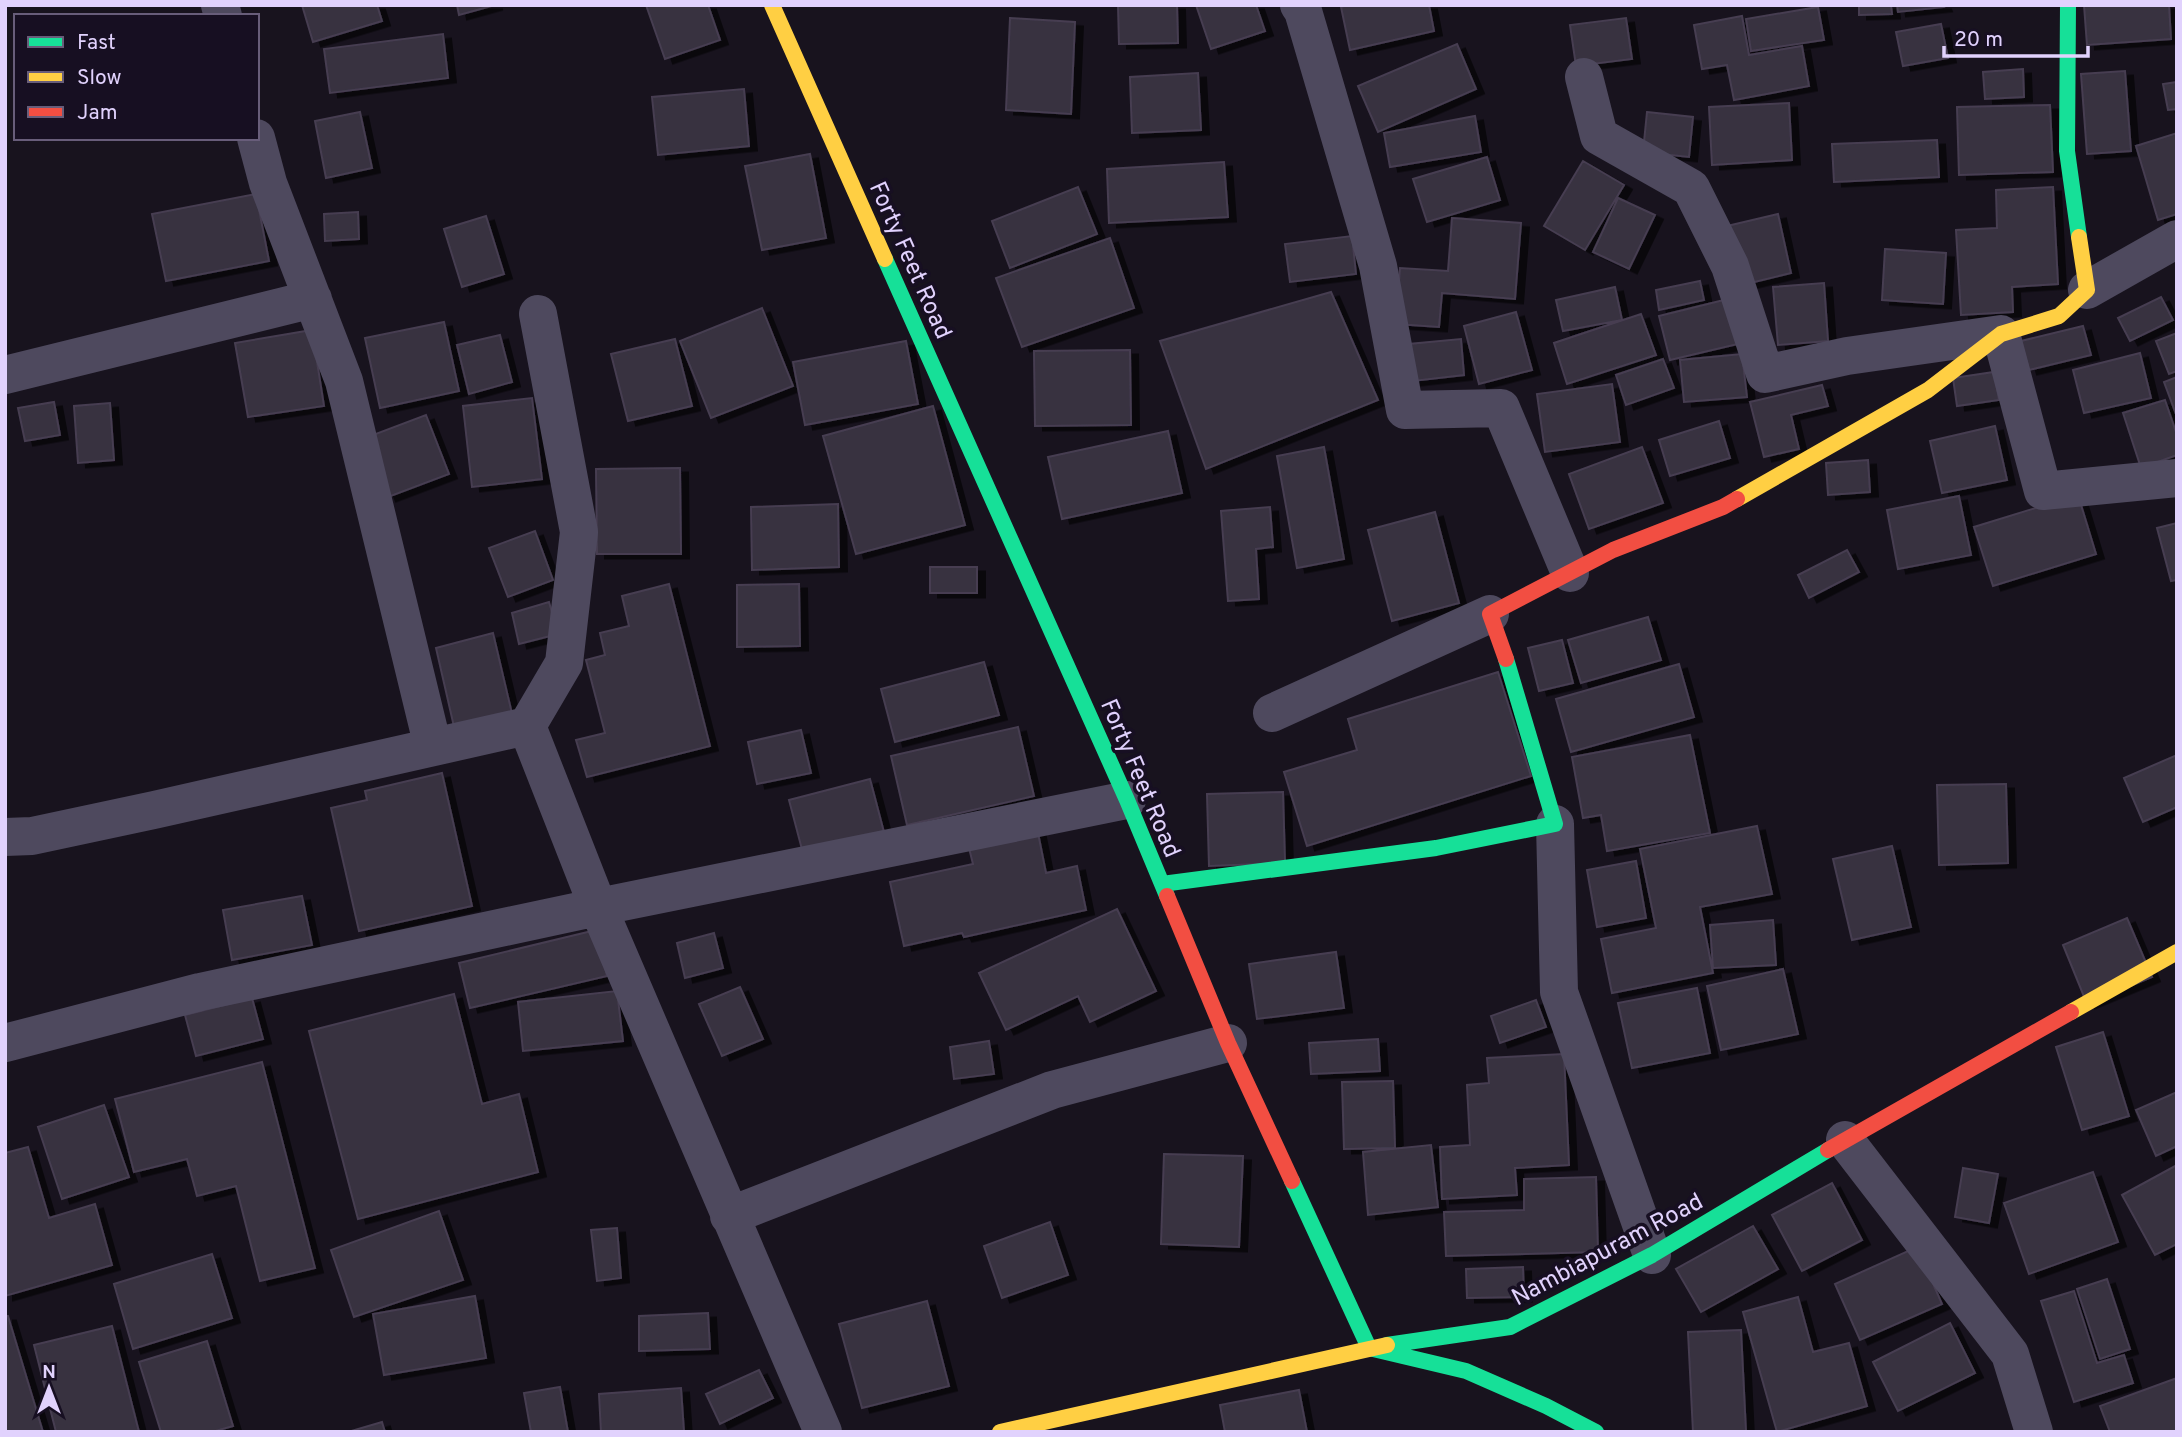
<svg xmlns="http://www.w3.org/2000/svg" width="2182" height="1437" viewBox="0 0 2182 1437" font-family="Overpass,sans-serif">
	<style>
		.building { fill: #373140; stroke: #463e51; stroke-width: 2; filter: url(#shadow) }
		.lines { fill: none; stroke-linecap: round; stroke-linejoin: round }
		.street { stroke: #4e495e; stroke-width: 38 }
		.fast { stroke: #16e098; stroke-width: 16 }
		.slow { stroke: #ffcf43; stroke-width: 16 }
		.jam { stroke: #f24e42; stroke-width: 16 }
		.labels { text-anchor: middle; stroke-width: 7; stroke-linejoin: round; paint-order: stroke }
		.street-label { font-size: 24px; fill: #e1d2fd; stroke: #170f22 }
	</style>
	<defs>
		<filter id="shadow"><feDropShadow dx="8" dy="4.5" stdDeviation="0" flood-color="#0009"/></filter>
	</defs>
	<rect width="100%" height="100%" fill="#18131e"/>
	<path class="building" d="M302 5H377L382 21 313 42Z
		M457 5H495L459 15Z
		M646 5H708L720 40 665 59Z
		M1118 5H1177L1178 43 1119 44Z
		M1196 5H1256L1265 31 1211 49Z
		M1347 5H1429L1434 31 1350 50 1341 7Z
		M1859 5H1891L1892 14 1859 15Z
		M1897 5H1943L1944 7 1898 12Z
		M2084 5H2169L2171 39 2087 45Z
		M1818 7 1824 40 1751 51 1746 19Z
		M1742 16 1749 55 1802 46 1809 86 1734 100 1727 65 1702 69 1694 25Z
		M1010 18 1075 22 1071 114 1006 110Z
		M1626 18 1632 59 1576 66 1570 25Z
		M1941 24 1948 58 1903 66 1896 32Z
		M443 34 448 78 330 93 324 49Z
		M1457 44 1476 89 1378 132 1358 86Z
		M2023 69 2024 97 1985 99 1983 72Z
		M2125 71 2131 151 2087 154 2081 74Z
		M1198 73 1201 130 1132 133 1130 77Z
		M2177 82V109L2168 110 2163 84Z
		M744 89 749 146 658 155 652 97Z
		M1789 103 1792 160 1712 165 1709 107Z
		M2050 105 2053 172 1959 175 1957 107Z
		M360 112 372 168 326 178 315 121Z
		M1647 112 1693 117 1689 157 1643 152Z
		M1475 116 1481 152 1390 167 1384 133Z
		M2177 133V214L2158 220 2136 146Z
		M1937 140 1939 177 1834 182 1832 144Z
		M810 154 826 238 762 250 745 166Z
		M1487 157 1500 200 1427 222 1413 179Z
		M1583 161 1624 185 1585 250 1544 226Z
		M1224 162 1228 217 1109 223 1107 169Z
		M1078 187 1097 234 1010 268 992 221Z
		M2053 187 2058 284 2012 287 2013 312 1961 315 1956 230 1997 228 1996 190Z
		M256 194 269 261 166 281 152 214Z
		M1618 198 1655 215 1629 269 1593 252Z
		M358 212 359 239 325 241 324 214Z
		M1778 214 1791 273 1742 285 1727 226Z
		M486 216 504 274 462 287 444 229Z
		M1452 218 1521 223 1515 299 1442 293 1439 327 1396 324 1400 268 1448 271Z
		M1352 236 1356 274 1290 282 1285 244Z
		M1110 238 1134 308 1022 347 996 278Z
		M1885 249 1946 253 1943 304 1882 300Z
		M1700 281 1704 300 1659 310 1656 290Z
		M1824 283 1828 341 1778 345 1773 287Z
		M1615 287 1622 320 1563 331 1556 300Z
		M1331 292 1378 400 1206 469 1160 341Z
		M2161 297 2173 320 2130 341 2118 318Z
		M1732 298 1742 343 1670 360 1659 316Z
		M762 308 793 386 711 418 680 341Z
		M1516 312 1532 370 1479 384 1464 326Z
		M1641 314 1656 355 1567 384 1554 343Z
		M444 322 459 391 380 408 365 338Z
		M2083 326 2091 355 2029 370 2021 341Z
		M312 330 324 406 248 417 235 343Z
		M2177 333V371L2169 374 2156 341Z
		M500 335 512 382 469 394 457 345Z
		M675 339 692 406 628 421 611 354Z
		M1461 339 1464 375 1413 381 1409 344Z
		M906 341 918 404 805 425 793 362Z
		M1130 350 1131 425 1035 426 1034 351Z
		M2140 353 2151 398 2084 413 2073 370Z
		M1742 354 1747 397 1684 402 1680 360Z
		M1663 359 1674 388 1626 405 1616 375Z
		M1994 372 1999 400 1957 406 1953 378Z
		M2177 377V417L2164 382Z
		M1612 384 1620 442 1545 452 1537 394Z
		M1822 385 1828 406 1791 415 1799 449 1764 457 1750 402Z
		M532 398 542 479 472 487 463 406Z
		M2165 400 2177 435V455L2141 468 2123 413Z
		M54 402 60 435 25 441 18 408Z
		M110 403 114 460 78 463 74 406Z
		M933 406 965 525 856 554 823 436Z
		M426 415 449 474 388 497 365 438Z
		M1719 421 1730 458 1670 476 1659 440Z
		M1995 426 2007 480 1942 493 1930 441Z
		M1168 431 1182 493 1062 519 1048 457Z
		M1324 447 1344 559 1297 568 1277 456Z
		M1642 447 1663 503 1589 529 1569 474Z
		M1868 460 1870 492 1828 495 1826 463Z
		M680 468 681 554H597L596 469Z
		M2078 495 2096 554 1993 586 1974 527Z
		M1959 496 1971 555 1898 569 1887 510Z
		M838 504 839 567 752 570 751 507Z
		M1270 507 1273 547 1256 549 1259 599 1228 601 1221 511Z
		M1435 512 1459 603 1392 621 1368 530Z
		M2177 523V580L2171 581 2157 528Z
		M535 531 553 580 508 597 489 548Z
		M1847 550 1859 572 1809 598 1798 575Z
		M930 567H977V593H930Z
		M669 584 710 746 587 777 576 740 605 733 586 660 605 655 600 633 629 626 622 596Z
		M799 584 800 646 737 647V585Z
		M549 602 558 634 519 644 512 613Z
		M1648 617 1661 660 1581 683 1568 640Z
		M493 633 513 718 455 731 436 648Z
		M1562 640 1573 683 1539 691 1528 648Z
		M984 662 999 715 895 742 881 689Z
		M1679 664 1694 717 1571 752 1556 699Z
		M1498 672 1531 776 1307 846 1284 772 1357 750 1348 719Z
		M1018 727 1034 796 907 825 891 756Z
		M801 730 811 773 757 784 748 742Z
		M1690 735 1710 833 1607 851 1601 815 1583 818 1572 757Z
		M2177 755V807L2143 822 2124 778Z
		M442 773 472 906 359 931 331 808 367 800 365 791Z
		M870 779 885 836 804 857 789 800Z
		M2006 784 2008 863 1939 865 1937 785Z
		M1283 792 1285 863 1209 866 1207 794Z
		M1757 826 1772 894 1700 907 1713 973 1612 993 1601 939 1656 928 1640 849Z
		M1037 828 1046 873 1077 866 1086 910 964 937 962 933 904 946 890 882 973 864 968 844Z
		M1892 846 1911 927 1852 940 1833 859Z
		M1636 861 1646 918 1597 927 1587 870Z
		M302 896 312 945 232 960 223 910Z
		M1117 909 1156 991 1090 1022 1078 996 1006 1030 979 973Z
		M2127 918 2152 977 2087 1004 2063 945Z
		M1773 920 1776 965 1713 968 1710 925Z
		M596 930 607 976 470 1008 459 963Z
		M714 933 723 968 685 978 677 943Z
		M1336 952 1344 1008 1257 1019 1249 964Z
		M1783 969 1798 1034 1721 1050 1707 986Z
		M740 987 763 1039 722 1056 699 1004Z
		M1697 988 1710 1053 1632 1068 1618 1003Z
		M617 991 623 1041 523 1051 518 1002Z
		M454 994 482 1104 519 1094 538 1172 358 1219 309 1031Z
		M252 998 263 1039 196 1056 185 1015Z
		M1536 1000 1546 1027 1500 1043 1491 1016Z
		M2103 1032 2129 1116 2082 1130 2056 1047Z
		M1378 1039 1380 1071 1311 1074 1309 1043Z
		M989 1041 994 1074 954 1079 950 1047Z
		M1564 1054 1569 1165 1515 1168 1517 1195 1442 1199 1440 1147 1470 1145 1467 1085 1489 1083 1487 1058Z
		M262 1062 315 1268 260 1281 236 1186 197 1196 187 1159 134 1172 115 1099Z
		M1393 1081 1395 1148 1344 1149 1342 1082Z
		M2177 1092V1146L2156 1156 2136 1110Z
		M104 1105 129 1177 62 1199 38 1127Z
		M1431 1145 1438 1207 1368 1215 1363 1152Z
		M28 1147 49 1218 95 1204 112 1265 5 1296V1153Z
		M1164 1154 1243 1156 1239 1247 1161 1244Z
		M2177 1165V1244L2155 1255 2122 1195Z
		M1963 1168 1998 1174 1989 1223 1955 1217Z
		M2093 1172 2118 1242 2029 1274 2004 1203Z
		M1596 1177 1598 1252 1446 1256 1444 1212 1524 1210V1179Z
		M1832 1183 1862 1240 1802 1271 1772 1215Z
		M439 1211 463 1280 354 1317 331 1250Z
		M1050 1222 1068 1275 1002 1298 984 1246Z
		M1753 1226 1778 1269 1701 1312 1676 1269Z
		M617 1228 621 1278 597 1281 591 1230Z
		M1917 1247 1942 1304 1860 1340 1835 1284Z
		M212 1254 232 1318 133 1349 114 1284Z
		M1523 1267 1524 1297 1467 1298 1466 1269Z
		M2107 1279 2130 1349 2100 1359 2077 1289Z
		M2074 1291 2097 1363 2124 1355 2133 1383 2074 1402 2041 1301Z
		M475 1296 486 1358 384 1375 373 1314Z
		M1798 1297 1813 1352 1849 1343 1867 1406 1777 1432 1743 1312Z
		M927 1301 949 1386 862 1408 839 1324Z
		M708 1313 710 1349 639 1351V1316Z
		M5 1316H8L43 1432H5Z
		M1950 1323 1975 1373 1898 1411 1873 1362Z
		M112 1326 139 1432H56L34 1345Z
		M1741 1330 1746 1432H1693L1688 1332Z
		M207 1341 233 1426 212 1432H161L139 1362Z
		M759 1370 773 1398 720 1424 706 1394Z
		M2177 1378V1432H2110L2100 1406Z
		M560 1387 568 1432H531L524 1393Z
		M681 1388 684 1432H601L599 1394Z
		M1299 1390 1307 1432H1225L1220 1405Z
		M382 1422 385 1432H348Z"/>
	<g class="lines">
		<path class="street" d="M220 5 223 16
			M1299 5 1303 11 1378 266 1405 410 1501 408 1570 573
			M1584 77 1599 136 1691 188 1730 266 1765 374 1847 356 2001 334 2043 491 2177 478
			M256 138 268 183 344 381 433 747
			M2087 290 2177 239
			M5 375 313 299
			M1272 713 1490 614
			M527 726 564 663 579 532 538 314
			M1555 824 1559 992 1652 1255
			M5 837 32 836 154 810 527 726 598 907 1127 800
			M5 1043 200 992 598 907 823 1432
			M1845 1140 2010 1354 2034 1432
			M729 1216 1052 1090 1228 1043"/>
		<path class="fast" d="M2068 5 2067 151 2079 237
			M885 259 1127 800 1167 896
			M1162 884 1436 848 1555 824 1506 659
			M1292 1181 1369 1348 1466 1371 1546 1406 1596 1432
			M1387 1345 1510 1327 1652 1255 1828 1150"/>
		<path class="slow" d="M772 5 885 259
			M1737 499 1928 390 2001 334 2059 316 2087 290 2079 237
			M2071 1012 2177 952
			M1000 1432 1387 1345"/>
		<path class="jam" d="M1506 659 1490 614 1613 550 1723 507 1737 499
			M1167 896 1228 1043 1292 1181
			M1828 1150 2071 1012"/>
	</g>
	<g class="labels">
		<g class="street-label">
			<text transform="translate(911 260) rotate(66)" y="8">Forty Feet Road</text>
			<text transform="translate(1141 778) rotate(67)" y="8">Forty Feet Road</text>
			<text transform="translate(1607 1249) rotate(-28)" y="8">Nambiapuram Road</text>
		</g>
	</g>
	<rect width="2182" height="1437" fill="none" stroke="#e1d2fd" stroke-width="14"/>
	<rect x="14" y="14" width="245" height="126" fill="#170f22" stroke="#685d7a" stroke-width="2"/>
	<rect x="28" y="37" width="35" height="10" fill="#16e098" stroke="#685d7a" stroke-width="2"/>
	<text x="77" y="49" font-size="21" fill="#e1d2fd">Fast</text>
	<rect x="28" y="72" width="35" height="10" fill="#ffcf43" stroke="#685d7a" stroke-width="2"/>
	<text x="77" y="84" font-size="21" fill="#e1d2fd">Slow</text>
	<rect x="28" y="107" width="35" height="10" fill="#f24e42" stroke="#685d7a" stroke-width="2"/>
	<text x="77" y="119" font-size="21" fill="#e1d2fd">Jam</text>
	<g transform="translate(49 1388)" stroke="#170f22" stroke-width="5" paint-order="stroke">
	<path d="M0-5L12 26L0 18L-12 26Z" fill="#e1d2fd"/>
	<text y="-10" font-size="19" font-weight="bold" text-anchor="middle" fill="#e1d2fd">N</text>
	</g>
	<path d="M1944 46v10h144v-10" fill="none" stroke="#e1d2fd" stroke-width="3.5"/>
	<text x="1954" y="46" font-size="21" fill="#e1d2fd" stroke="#170f22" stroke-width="5" paint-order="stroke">20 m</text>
</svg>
